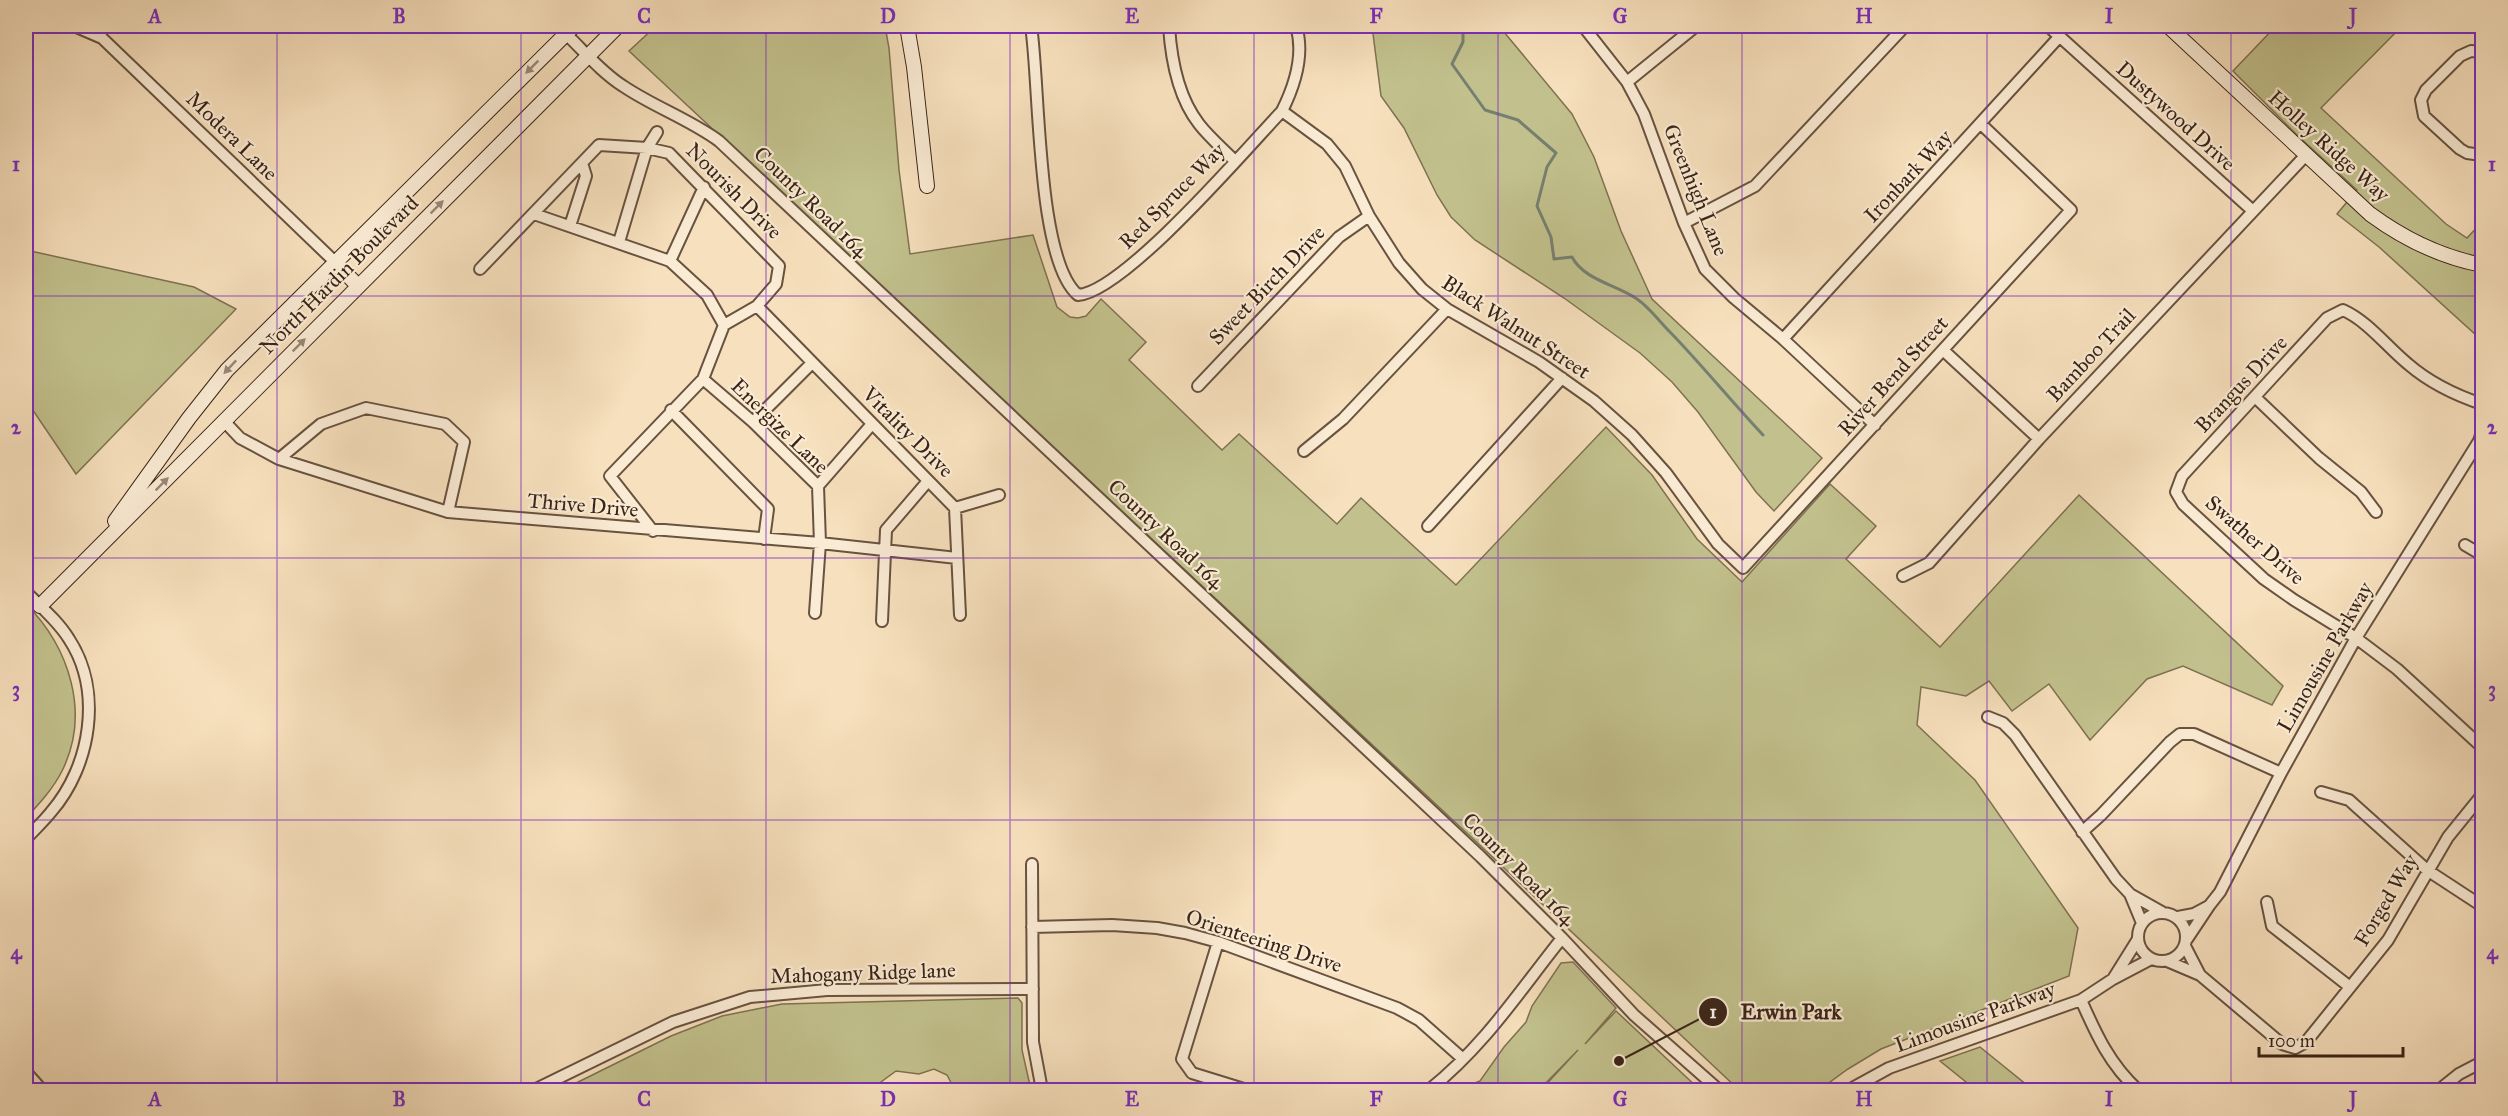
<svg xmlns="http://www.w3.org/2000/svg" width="2508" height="1116" viewBox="0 0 2508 1116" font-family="'IM FELL Great Primer',serif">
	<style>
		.green { fill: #c2c18d; stroke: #7e7252; stroke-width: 1.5 }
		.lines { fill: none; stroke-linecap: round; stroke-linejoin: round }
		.stream { stroke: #768070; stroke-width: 3 }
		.street-casing { stroke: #685240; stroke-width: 14 }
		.secondary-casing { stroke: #392317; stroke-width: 16 }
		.street { stroke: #faebd4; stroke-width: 10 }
		.secondary { stroke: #faebd4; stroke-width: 14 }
		.oneway { fill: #9a8776 }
		.grid { fill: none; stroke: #7b2cbf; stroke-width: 1.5; stroke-opacity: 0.55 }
		.labels { text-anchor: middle; stroke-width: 4.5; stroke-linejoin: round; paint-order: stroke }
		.street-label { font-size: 21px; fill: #392317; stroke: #faebd4 }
		.leader { fill: none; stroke: #392317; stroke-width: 2 }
		.callout-dot { fill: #392317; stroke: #faebd4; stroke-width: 2 }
		.mark-label { font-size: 18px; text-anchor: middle; font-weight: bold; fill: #fff }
		.callout-label { font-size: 22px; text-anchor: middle; font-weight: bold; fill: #392317; stroke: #faebd4; stroke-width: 4.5; stroke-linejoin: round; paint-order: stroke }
		.neatline { fill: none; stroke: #7b2cbf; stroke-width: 2 }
		.grid-label { font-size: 20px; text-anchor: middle; font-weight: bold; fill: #7b2cbf }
	</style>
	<rect width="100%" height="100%" fill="#f7e0bd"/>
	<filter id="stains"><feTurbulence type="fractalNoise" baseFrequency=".00333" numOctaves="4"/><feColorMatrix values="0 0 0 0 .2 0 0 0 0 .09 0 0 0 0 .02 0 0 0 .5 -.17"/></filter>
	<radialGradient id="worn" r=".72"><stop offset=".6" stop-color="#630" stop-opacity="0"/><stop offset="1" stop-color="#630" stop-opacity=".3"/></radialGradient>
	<path class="green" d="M656 26H885L889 48 899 170 910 254 1033 235 1057 307 1070 317 1078 318 1086 316 1101 299 1146 342 1129 360 1222 450 1239 434 1337 524 1361 498 1456 585 1606 427 1652 475 1697 539 1742 582 1830 484 1876 526 1846 559 1940 647 2079 495 2283 686 2272 705 2183 666 2147 679 2090 740 2049 684 2012 711 1989 681 1966 696 1921 687 1917 725 1975 780 2078 928 2069 976 1881 1049 1848 1069 1819 1090H1739L1486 851 629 51Z
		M1372 26H1499L1572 114 1594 157 1621 231 1652 299 1822 458 1774 511 1756 492 1698 412 1672 382 1640 353 1564 298 1475 240 1451 217 1437 195 1404 128 1381 96Z
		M2276 26H2402L2321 108 2446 224 2467 238 2482 222V336L2476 335 2379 247 2337 214 2357 190 2296 134 2233 71Z
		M26 250 194 287 236 309 76 474 26 400Z
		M26 604C69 647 91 713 62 771 53 789 39 804 26 818Z
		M1573 962 1616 1008 1585 1044 1616 1011 1700 1090H1541L1578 1050 1539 1090H1457L1480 1081 1504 1047 1526 1022 1532 1006 1561 963Z
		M1018 998 1022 1003V1050L1031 1090H955L947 1075 934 1069 919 1074 896 1071 870 1090H562L671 1036 722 1016 782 1004Z
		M1980 1047 2033 1090H1976L1940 1061Z"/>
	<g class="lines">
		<path class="stream" d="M1463 26V42L1452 64 1485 110 1518 120 1556 153 1547 167 1537 206 1551 237 1554 259 1572 257C1584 280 1617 285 1637 299 1649 307 1660 322 1670 332 1702 365 1731 401 1763 435"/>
		<defs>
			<path id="street" d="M74 26 102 38
				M95 26 102 38 335 262
				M1031 26C1040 83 1036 260 1078 295 1124 292 1247 148 1282 111 1295 85 1305 55 1296 26
				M1169 26C1171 58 1178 97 1199 124 1209 137 1223 149 1235 161
				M1583 26 1627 82 1644 114 1684 223 1705 269 1734 298 1783 339 1875 425
				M2048 26 2253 211
				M565 33C584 51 601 72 623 86 654 107 689 119 719 141L1481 857 1562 938 1634 1015 1719 1090
				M2482 52 2471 51 2460 56 2426 90 2421 100 2424 116 2460 149 2467 153 2482 155
				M1627 82 1696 26
				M1282 111 1327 144 1345 166 1369 216 1399 263 1422 289 1447 309 1539 362 1594 401 1632 435 1666 473 1718 544 1743 568 2071 210 1981 124
				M534 214 670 261 707 295 724 325
				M1684 223 1755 186 1905 26
				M570 226 586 176 582 163
				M619 242 647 148 657 132
				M670 261 704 187
				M480 269 599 145 647 148 669 153 779 266 776 284 757 306 724 325
				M757 306 955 508 960 615
				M1783 339 2059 37
				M1943 350 2039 439
				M703 379 753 422 818 486 820 543 815 613
				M1198 386 1339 237 1369 216
				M2256 398 2319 458 2361 492 2376 512
				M2482 404C2455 395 2430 383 2408 364 2386 346 2369 322 2343 310L2327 318 2182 476 2176 492 2183 504 2264 579 2294 600 2356 638 2397 669 2482 747
				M671 410 768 509 764 539
				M224 421 240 438 279 459 448 512 820 543 957 558
				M753 422 812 363
				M1304 451 1343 419 1447 309
				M279 459 321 424 366 408 445 424 464 442 448 512
				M818 486 872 424
				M955 508 999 495
				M1428 526 1562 378
				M653 531 610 476 703 379 724 325
				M2465 545 2482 555
				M1903 576 1929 563 2039 439 2306 155
				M26 592C41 607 58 621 69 639 103 691 91 766 51 812 43 822 34 830 26 839
				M882 621 886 530 928 481
				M1988 717 2003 723 2015 735 2116 879 2130 894
				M2321 792 2349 800 2427 870 2482 906
				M2082 832 2101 815 2170 742 2180 734H2194L2281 773
				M1032 864 1033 1042 1042 1090
				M2267 902 2272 926 2350 987
				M2209 906 2220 892 2281 773 2356 638 2479 441 2482 432
				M2138 937a24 24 0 1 1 48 0a24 24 0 1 1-48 0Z
				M2178 917 2194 914 2209 906 2187 939
				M2142 923 2130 894 2162 912
				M1032 927 1112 925 1157 928 1185 933 1218 942 1397 1008 1419 1020 1463 1059
				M2138 939 2113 979 2151 959
				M1218 942 1182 1059 1192 1073 1247 1090
				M2167 961 2200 975 2185 946
				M2200 975 2282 1044 2295 1048 2306 1042 2388 940 2448 837 2482 795
				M2081 1000C2096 1034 2110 1065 2138 1090
				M26 1072 42 1090
				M534 1090 673 1022 750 997 827 990 1033 989
				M1429 1090C1485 1045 1518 993 1562 938
				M1849 1090 1889 1068 2081 1000 2113 979
				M2439 1090 2459 1074 2482 1062"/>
			<path id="secondary" d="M907 26 914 67 927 186
				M2168 26 2370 214C2404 239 2441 257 2482 265
				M335 262 358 286
				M115 521 189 418 227 370 574 26
				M40 606 618 26"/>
		</defs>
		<use href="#street" class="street-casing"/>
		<use href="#secondary" class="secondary-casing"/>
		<use href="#street" class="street"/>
		<use href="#secondary" class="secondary"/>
	</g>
	<defs><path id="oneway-solid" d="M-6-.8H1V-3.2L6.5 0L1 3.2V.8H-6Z" transform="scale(1.5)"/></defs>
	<g class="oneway">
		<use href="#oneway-solid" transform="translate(532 67) rotate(135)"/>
		<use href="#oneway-solid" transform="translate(437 207) rotate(-45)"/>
		<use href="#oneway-solid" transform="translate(299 345) rotate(-45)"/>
		<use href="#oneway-solid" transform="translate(230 367) rotate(133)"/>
		<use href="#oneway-solid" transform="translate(162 484) rotate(-45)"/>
	</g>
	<path class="grid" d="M277 26V1090M521 26V1090M766 26V1090M1010 26V1090M1254 26V1090M1498 26V1090M1742 26V1090M1987 26V1090M2231 26V1090M26 296H2482M26 558H2482M26 820H2482"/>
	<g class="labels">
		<g class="street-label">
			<text transform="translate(2176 116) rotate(42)" y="7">Dustywood Drive</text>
			<text transform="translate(232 136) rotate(44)" y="7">Modera Lane</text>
			<text transform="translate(2329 146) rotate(42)" y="7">Holley Ridge Way</text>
			<text transform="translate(1908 176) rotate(-47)" y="7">Ironbark Way</text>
			<text transform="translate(1696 190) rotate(68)" y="7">Greenhigh Lane</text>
			<text transform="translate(734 191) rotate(45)" y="7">Nourish Drive</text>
			<text transform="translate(1172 196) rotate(-45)" y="7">Red Spruce Way</text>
			<text transform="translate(811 202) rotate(44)" y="7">County Road 164</text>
			<text transform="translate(339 275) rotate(-45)" y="7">North Hardin Boulevard</text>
			<text transform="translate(1267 285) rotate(-46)" y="7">Sweet Birch Drive</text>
			<text transform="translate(1516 327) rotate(33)" y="7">Black Walnut Street</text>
			<text transform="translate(2091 355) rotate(-47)" y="7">Bamboo Trail</text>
			<text transform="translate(1893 376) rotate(-48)" y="7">River Bend Street</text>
			<text transform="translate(2241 384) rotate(-47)" y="7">Brangus Drive</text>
			<text transform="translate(780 426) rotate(44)" y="7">Energize Lane</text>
			<text transform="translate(908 432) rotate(45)" y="7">Vitality Drive</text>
			<text transform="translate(583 505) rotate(5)" y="7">Thrive Drive</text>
			<text transform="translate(1166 534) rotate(43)" y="7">County Road 164</text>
			<text transform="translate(2255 540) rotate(41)" y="7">Swather Drive</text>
			<text transform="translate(2325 657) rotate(-60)" y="7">Limousine Parkway</text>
			<text transform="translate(1519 869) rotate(45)" y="7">County Road 164</text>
			<text transform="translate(2386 900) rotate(-59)" y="7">Forged Way</text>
			<text transform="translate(1264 941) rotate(18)" y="7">Orienteering Drive</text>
			<text transform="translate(863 973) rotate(-2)" y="7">Mahogany Ridge lane</text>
			<text transform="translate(1975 1017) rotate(-20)" y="7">Limousine Parkway</text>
		</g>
	</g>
	<path class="leader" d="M1619 1061L1713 1012"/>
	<g class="callout-dot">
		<circle cx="1619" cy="1061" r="6"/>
		<circle cx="1713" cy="1012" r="15"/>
	</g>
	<g class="mark-label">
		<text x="1713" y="1018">1</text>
	</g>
	<g class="callout-label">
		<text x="1791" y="1019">Erwin Park</text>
	</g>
	<rect width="2508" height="1116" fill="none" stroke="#f7e0bd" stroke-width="66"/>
	<path d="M2259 1047v9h144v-9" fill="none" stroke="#392317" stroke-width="3"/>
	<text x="2268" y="1047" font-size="18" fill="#392317" stroke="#faebd4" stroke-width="4.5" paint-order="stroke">100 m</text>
	<rect x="33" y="33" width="2442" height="1050" class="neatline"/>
	<g class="grid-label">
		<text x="155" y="23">A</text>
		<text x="399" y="23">B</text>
		<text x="644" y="23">C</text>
		<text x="888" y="23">D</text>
		<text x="1132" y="23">E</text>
		<text x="1376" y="23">F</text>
		<text x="1620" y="23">G</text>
		<text x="1864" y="23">H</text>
		<text x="2109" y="23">I</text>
		<text x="2353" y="23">J</text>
		<text x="16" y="171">1</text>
		<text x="2492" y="171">1</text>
		<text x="16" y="434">2</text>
		<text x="2492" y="434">2</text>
		<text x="16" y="696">3</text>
		<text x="2492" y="696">3</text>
		<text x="16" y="959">4</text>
		<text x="2492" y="959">4</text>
		<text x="155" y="1106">A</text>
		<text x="399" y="1106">B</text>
		<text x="644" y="1106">C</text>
		<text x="888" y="1106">D</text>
		<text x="1132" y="1106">E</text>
		<text x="1376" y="1106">F</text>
		<text x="1620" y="1106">G</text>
		<text x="1864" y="1106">H</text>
		<text x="2109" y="1106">I</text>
		<text x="2353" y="1106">J</text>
	</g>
	<rect width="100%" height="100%" filter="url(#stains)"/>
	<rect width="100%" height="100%" fill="url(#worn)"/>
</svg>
